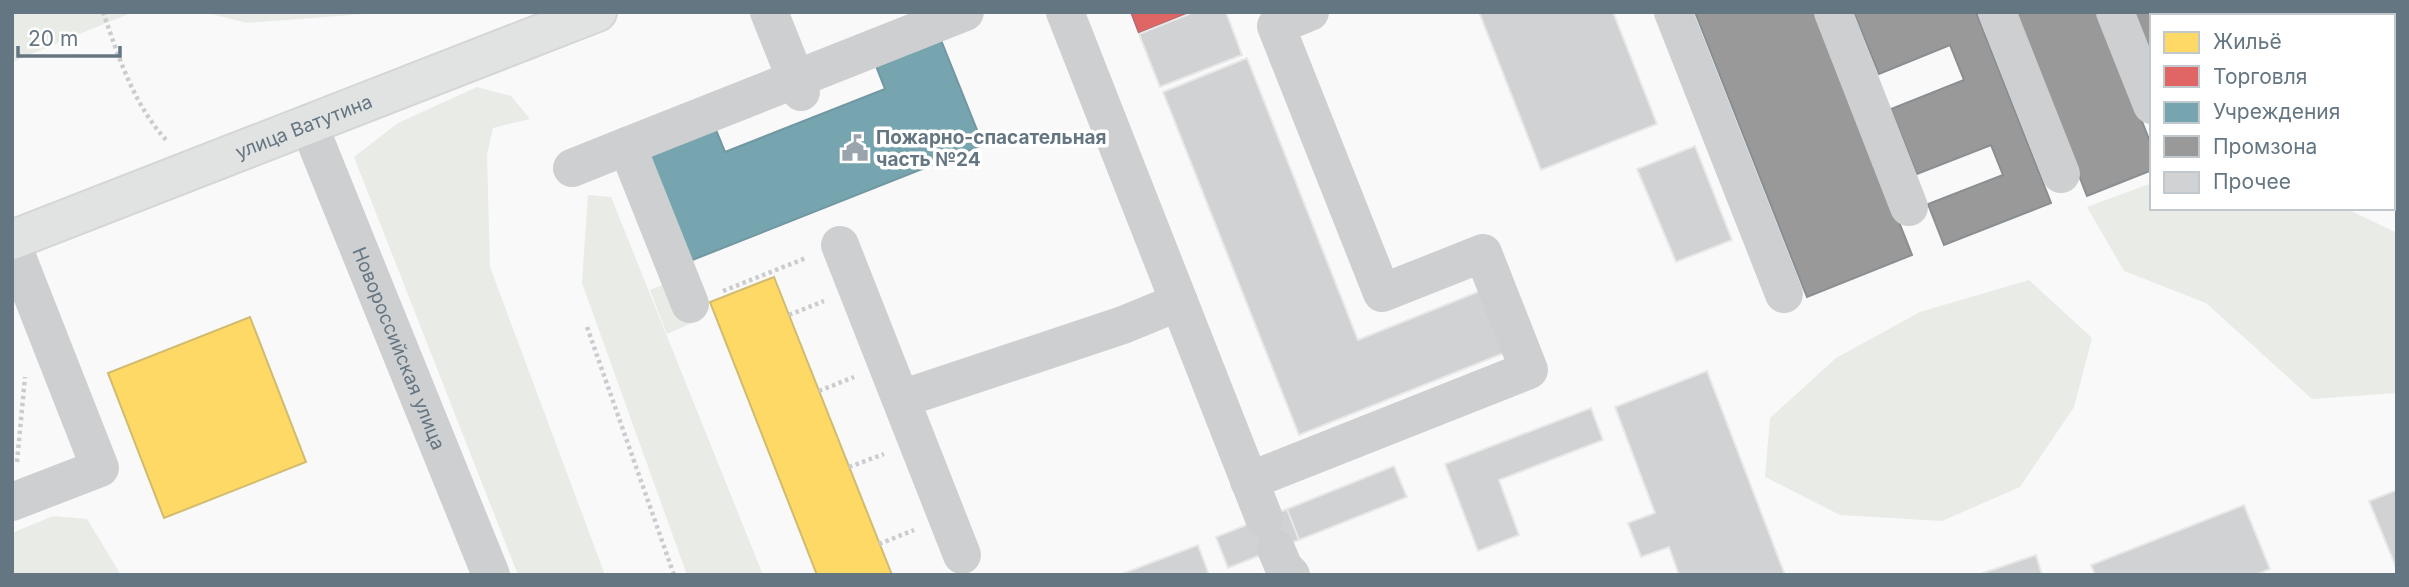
<svg xmlns="http://www.w3.org/2000/svg" width="2409" height="587" viewBox="0 0 2409 587" font-family="Inter,sans-serif">
	<style>
		.green { fill: #e8ebe6 }
		.homes { fill: #ffd966; stroke: #d1bb6f; stroke-width: 2 }
		.shops { fill: #e06666; stroke: #bb6b6f; stroke-width: 2 }
		.public { fill: #76a5af; stroke: #7197a2; stroke-width: 2 }
		.industry { fill: #999; stroke: #898e92; stroke-width: 2 }
		.building { fill: #d0d2d3; stroke: #e8e8e8; stroke-width: 2 }
		.lines { fill: none; stroke-linecap: round; stroke-linejoin: round }
		.major-casing { stroke: #d5d6d7; stroke-width: 42 }
		.path { stroke: #cbcccd; stroke-width: 4.5; stroke-dasharray: 3.5 3.5; stroke-linecap: butt }
		.minor { stroke: #cecfd0; stroke-width: 38 }
		.major { stroke: #e1e2e2; stroke-width: 38 }
		.labels { text-anchor: middle; stroke-width: 7; stroke-linejoin: round; paint-order: stroke }
		.street-label { font-size: 19px; fill: #657683; stroke: #fff }
		.poi-label { font-size: 19px; font-weight: bold; fill: #657683; stroke: #fff; text-anchor: start }
	</style>
	<rect width="100%" height="100%" fill="#f9f9f9"/>
	<path class="green" d="M12 12H133L12 62Z
		M204 12H390L247 23Z
		M2168 12H2322L2326 16H2170Z
		M477 87 511 96 530 119 493 128 487 155 490 267 605 575H518L354 157 398 123Z
		M2152 183V208H2345L2397 233V393L2312 399 2206 303 2124 271 2087 207Z
		M588 195 611 197 763 575H687L582 283Z
		M675 280 692 323 667 334 650 290Z
		M2029 280 2092 338 2074 407 2020 487 1942 521 1840 515 1765 477 1770 418 1836 358 1920 312Z
		M53 516 87 519 121 575H12V533Z"/>
	<path class="homes" d="M774 277 789 315 892 575H817L710 302Z
		M250 317 306 462 164 518 108 373Z"/>
	<path class="shops" d="M1131 12H1191L1139 33Z"/>
	<path class="public" d="M941 40 983 145 690 261 647 151 714 125 725 152 885 89 876 66Z"/>
	<path class="industry" d="M1695 12H1816L1912 255 1807 297Z
		M1854 12H1976L2051 203 1944 245 1928 204 2003 175 1991 145 1917 174 1891 109 1964 80 1950 45 1879 74Z
		M2015 12H2099L2152 147V170L2087 196Z
		M2128 12H2162L2163 16H2152V74Z"/>
	<path class="building" d="M1194 12H1226L1242 55 1160 87 1139 34Z
		M1479 12H1613L1657 124 1541 170Z
		M1247 58 1358 340 1485 289 1509 351 1299 435 1163 92Z
		M1695 146 1732 240 1676 262 1637 169Z
		M1707 371 1785 575H1679L1669 547 1641 557 1628 523 1655 513 1615 407Z
		M1591 408 1603 440 1499 480 1519 535 1478 551 1445 464Z
		M1394 466 1407 497 1299 540 1287 509Z
		M2397 490V570L2369 501Z
		M2244 505 2270 569 2256 575H2095L2091 565Z
		M1287 509 1299 540 1228 568 1216 537Z
		M1198 545 1209 575H1119Z
		M2036 555 2042 575H1977Z"/>
	<g class="lines">
		<defs>
			<g id="major">
				<path id="s2" d="M12 240 597 12"/>
			</g>
		</defs>
		<use href="#major" class="major-casing"/>
		<path class="path" d="M103 12C119 58 134 106 168 142
			M723 291 806 258
			M789 315 824 301
			M587 327 674 575
			M819 391 854 377
			M17 462 25 377
			M849 467 884 454
			M879 544 914 530"/>
		<g class="minor">
			<path d="M769 12 801 92"/>
			<path d="M1065 12 1264 518"/>
			<path d="M1673 12 1784 294"/>
			<path d="M1833 12 1909 207"/>
			<path d="M1997 12 2061 174"/>
			<path d="M2115 12 2152 105"/>
			<path id="s1" d="M308 123 491 575"/>
			<path d="M627 146 965 12"/>
			<path d="M572 168 627 146 690 304"/>
			<path d="M12 244 100 468 12 502"/>
			<path d="M840 245 962 555"/>
			<path d="M901 399 1123 325 1179 302"/>
			<path d="M1249 481 1529 370 1483 253 1382 293 1276 26 1310 12"/>
			<path d="M1276 549 1284 568 1291 575"/>
		</g>
		<use href="#major" class="major"/>
	</g>
	<defs>
		<symbol id="civic-bare" viewBox="-9 -9 18 18"><path d="M-.6-6.5H3V-4.5H.6V-3L4-1V1h2V6H-6V1h2V-1L-.6-3ZM-1.2 2.5V6h2.4V2.5Z" fill="#99a4ac" stroke="#fff" stroke-width="2.5" paint-order="stroke"/></symbol>
	</defs>
	<g fill-rule="evenodd">
		<use href="#civic-bare" x="836" y="129" width="38" height="38"/>
	</g>
	<g class="labels">
		<g class="street-label">
			<text dy="7" stroke="none"><textPath href="#s2" startOffset="313">улица Ватутина</textPath></text>
			<text dy="7" stroke="none"><textPath href="#s1" startOffset="243">Новороссийская улица</textPath></text>
		</g>
		<g class="poi-label">
			<text x="876" y="144">Пожарно-спасательная<tspan x="876" dy="22">часть №24</tspan></text>
		</g>
	</g>
	<rect width="2409" height="587" fill="none" stroke="#657683" stroke-width="28"/>
	<rect x="2150" y="14" width="245" height="196" fill="#ffffff" stroke="#c1c8cd" stroke-width="2"/>
	<rect x="2164" y="32" width="35" height="21" fill="#ffd966" stroke="#c1c8cd" stroke-width="2"/>
	<text x="2213" y="49" font-size="21" fill="#657683">Жильё</text>
	<rect x="2164" y="66" width="35" height="21" fill="#e06666" stroke="#c1c8cd" stroke-width="2"/>
	<text x="2213" y="84" font-size="21" fill="#657683">Торговля</text>
	<rect x="2164" y="102" width="35" height="21" fill="#76a5af" stroke="#c1c8cd" stroke-width="2"/>
	<text x="2213" y="119" font-size="21" fill="#657683">Учреждения</text>
	<rect x="2164" y="136" width="35" height="21" fill="#999999" stroke="#c1c8cd" stroke-width="2"/>
	<text x="2213" y="154" font-size="21" fill="#657683">Промзона</text>
	<rect x="2164" y="172" width="35" height="21" fill="#d0d2d3" stroke="#c1c8cd" stroke-width="2"/>
	<text x="2213" y="189" font-size="21" fill="#657683">Прочее</text>
	<path d="M18 46v10h102v-10" fill="none" stroke="#657683" stroke-width="3.5"/>
	<text x="28" y="46" font-size="21" fill="#657683" stroke="#ffffff" stroke-width="5" paint-order="stroke">20 m</text>
</svg>
